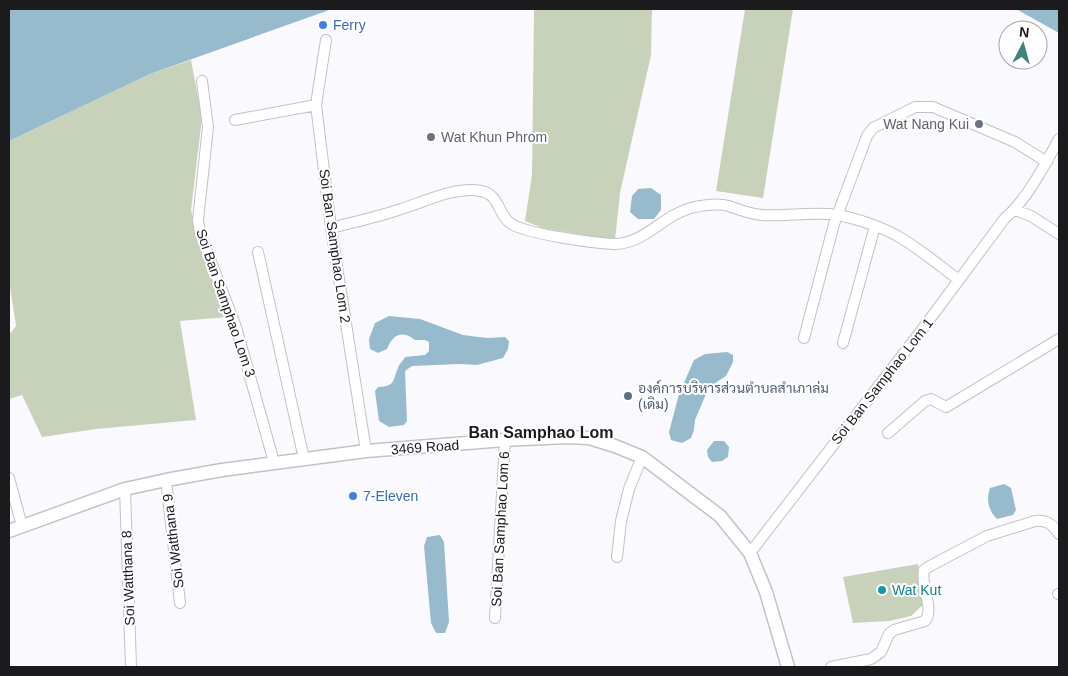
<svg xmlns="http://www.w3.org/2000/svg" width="1068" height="676" viewBox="0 0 1068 676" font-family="Helvetica,Sarabun,sans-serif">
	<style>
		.green { fill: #c8d2bb }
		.water { fill: #97bbcc }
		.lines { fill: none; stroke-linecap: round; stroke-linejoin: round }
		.minor-casing { stroke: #c1c2c8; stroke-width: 12 }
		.tertiary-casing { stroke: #c1c2c8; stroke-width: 15 }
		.minor { stroke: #fff; stroke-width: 10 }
		.tertiary { stroke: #fff; stroke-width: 12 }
		.shop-dot { fill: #3f7fe0; stroke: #fff; stroke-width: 2 }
		.worship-dot { fill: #6b7280; stroke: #fff; stroke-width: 2 }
		.service-dot { fill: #5c6f8a; stroke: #fff; stroke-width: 2 }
		.culture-dot { fill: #0f9aa8; stroke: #fff; stroke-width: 2 }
		.labels { text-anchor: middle; stroke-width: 4; stroke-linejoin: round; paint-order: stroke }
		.shop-label { font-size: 14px; fill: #366cbe; stroke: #fff; text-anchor: start }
		.worship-label { font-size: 14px; fill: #5b616d; stroke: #fff; text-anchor: end }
		.street-label { font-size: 14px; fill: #1b1b1e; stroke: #fff }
		.service-label { font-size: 14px; fill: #4e5e75; stroke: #fff; text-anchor: start }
		.culture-label { font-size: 14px; fill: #0d838f; stroke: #fff; text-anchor: start }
		.quarter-label { font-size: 16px; font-weight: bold; fill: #1b1b1e; stroke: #fff }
	</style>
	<rect width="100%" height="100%" fill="#fafafe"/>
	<path class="green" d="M534 9H652L651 55 620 193 615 240 542 228 525 221 532 175Z
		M745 9H793L763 198 716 191Z
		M191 60 202 118 191 210 198 238 228 317 180 321 196 420 96 429 42 437 22 395 9 399V335L16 326 9 281V141L150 74Z
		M918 564 924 604 911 616 889 621 853 623 843 577Z"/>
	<path class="water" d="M9 9H332L150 74 9 141Z
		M1016 9H1059V33Z
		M651 188 661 195V210L654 219H638L630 212 632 196 638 189Z
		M389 316 420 319 463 335 487 338 505 337 509 341 508 349 503 358 477 365 460 364 412 366 405 371 407 421 404 425 389 427 379 421 375 391 378 387C396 386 392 381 398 368 399 364 403 361 405 357L425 355 429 351V342L425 340H415C402 330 393 334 387 349L378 353 370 349 369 339 375 323Z
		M727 352 733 355V362L726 376 709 387 695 420 694 430 691 438 682 443 671 440 669 432 679 394 694 360 705 354Z
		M714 441H724L729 447 728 457 722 461 712 462 708 457 707 450Z
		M1004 484 1011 488 1016 510 1013 515 997 519C988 510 986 500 990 488Z
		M440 535 444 542 449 622 445 633H436L431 623 424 546 427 537Z"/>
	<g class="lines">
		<defs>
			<path id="minor" d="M326 40 316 105 331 228 366 451
				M202 81 208 127 198 220 200 233 236 327 274 462
				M235 120 316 105
				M1015 210 1031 216 1059 234
				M331 228C354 222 378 217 401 209 424 202 455 186 481 191 499 194 498 214 510 223 525 234 594 243 614 244 645 244 663 215 691 208 703 205 717 203 729 206 740 210 750 214 762 215 787 217 812 211 837 215 856 218 885 228 901 238 921 250 940 266 959 280
				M258 252 304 459
				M804 338 834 224 867 136 873 128 915 107H933L1015 142 1047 162
				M843 343 875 226
				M888 433 925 401 931 399 946 407 1059 339
				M9 478 22 526
				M166 480 180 603
				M125 489 131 667
				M750 553 921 331 1005 218C1027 200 1045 164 1059 139
				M617 557 621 521 629 489 642 457
				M1058 594H1059
				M495 618 505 440
				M831 667 871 659 881 652 889 634 894 630 925 621C935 609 920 586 924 570L930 566 987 536 1035 521C1048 520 1052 524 1059 534"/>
			<path id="tertiary" d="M9 531 125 489 166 480 222 470 366 451 505 440 567 437 589 438 615 446 642 457 720 516 750 553 766 592 788 667"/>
		</defs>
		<use href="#minor" class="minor-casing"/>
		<use href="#tertiary" class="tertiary-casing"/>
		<use href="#minor" class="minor"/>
		<use href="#tertiary" class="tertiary"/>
	</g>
	<g class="shop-dot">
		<circle cx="323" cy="25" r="5"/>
		<circle cx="353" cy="496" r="5"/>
	</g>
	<g class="worship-dot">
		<circle cx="979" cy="124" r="5"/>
		<circle cx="431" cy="137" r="5"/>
	</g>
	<circle class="service-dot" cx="628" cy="396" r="5"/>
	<circle class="culture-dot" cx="882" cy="590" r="5"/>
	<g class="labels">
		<g class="shop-label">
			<text x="333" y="30">Ferry</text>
			<text x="363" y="501">7-Eleven</text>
		</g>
		<g class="worship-label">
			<text x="969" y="129">Wat Nang Kui</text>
			<text x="441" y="142" text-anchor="start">Wat Khun Phrom</text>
		</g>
		<g class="street-label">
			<text transform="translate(335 246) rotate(82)" y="5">Soi Ban Samphao Lom 2</text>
			<text transform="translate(226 303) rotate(71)" y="5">Soi Ban Samphao Lom 3</text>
			<text transform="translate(882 381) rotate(-52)" y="5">Soi Ban Samphao Lom 1</text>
			<text transform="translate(425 447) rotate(-4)" y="5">3469 Road</text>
			<text transform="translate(500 529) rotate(-87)" y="5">Soi Ban Samphao Lom 6</text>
			<text transform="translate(173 541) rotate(-97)" y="5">Soi Watthana 9</text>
			<text transform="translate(128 578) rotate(-92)" y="5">Soi Watthana 8</text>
		</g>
		<g class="service-label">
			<text x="638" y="393">องค์การบริหารส่วนตำบลสำเภาล่ม<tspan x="638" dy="16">(เดิม)</tspan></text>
		</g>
		<g class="culture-label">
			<text x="892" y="595">Wat Kut</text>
		</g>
		<g class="quarter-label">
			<text x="541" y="438">Ban Samphao Lom</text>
		</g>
	</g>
	<rect width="1068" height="676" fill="none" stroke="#1b1b1e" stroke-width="20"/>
	<g transform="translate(1023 45) rotate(6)"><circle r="24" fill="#ffffff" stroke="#a4a4a5"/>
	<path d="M0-4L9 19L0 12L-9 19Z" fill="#3c837e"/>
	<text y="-8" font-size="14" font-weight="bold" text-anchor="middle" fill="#1b1b1e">N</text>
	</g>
</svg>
